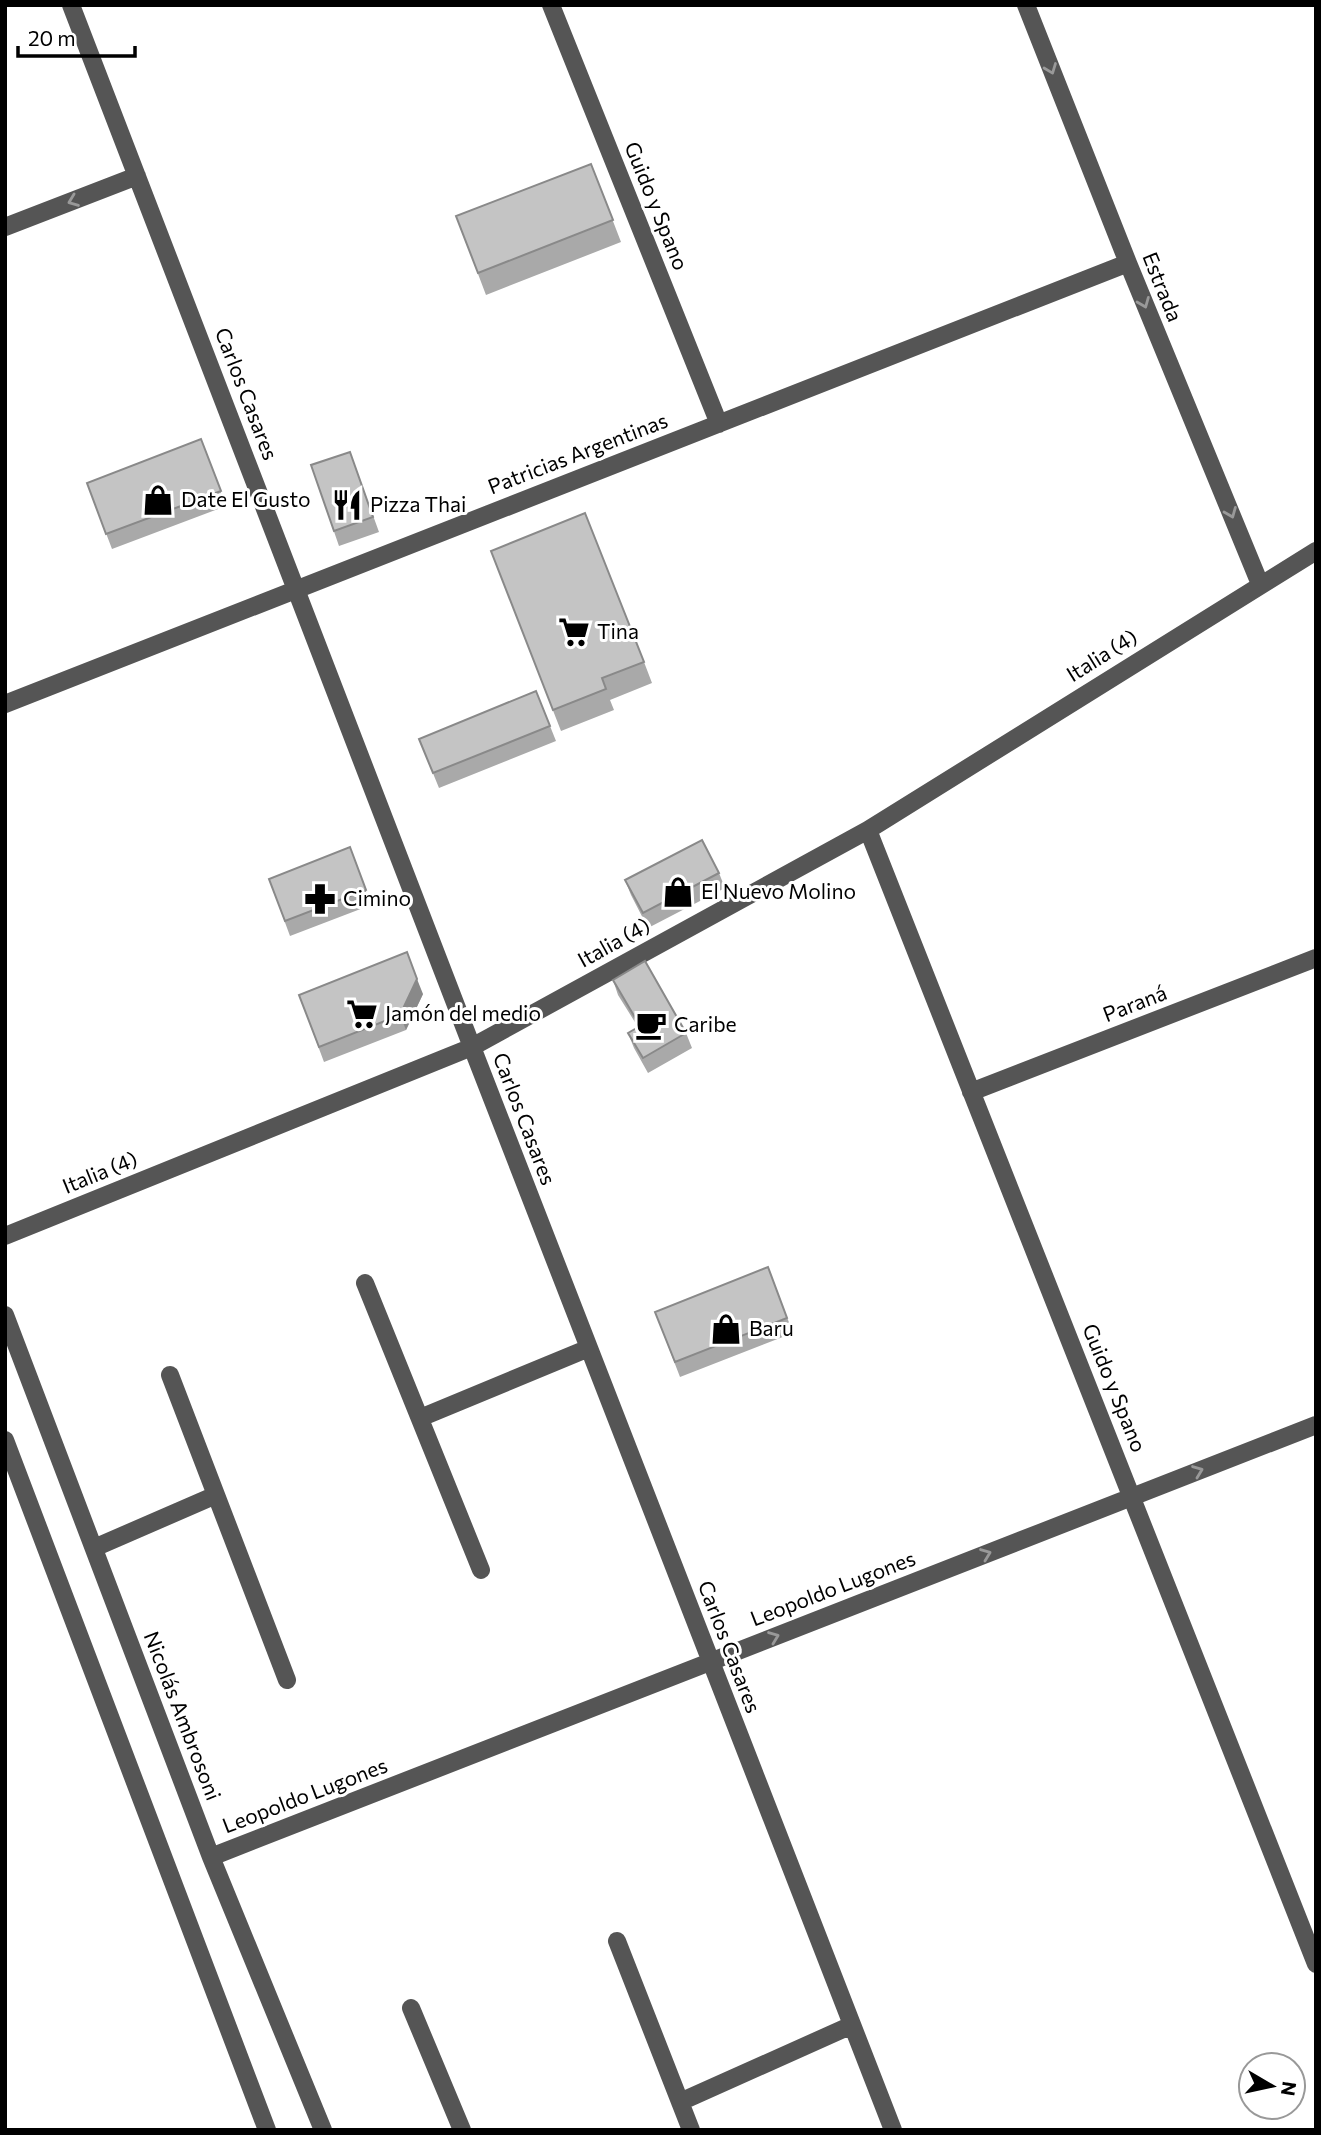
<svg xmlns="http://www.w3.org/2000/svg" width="1321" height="2135" viewBox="0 0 1321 2135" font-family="Commissioner,sans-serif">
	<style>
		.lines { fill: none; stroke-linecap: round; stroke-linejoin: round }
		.minor { stroke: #555; stroke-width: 18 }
		.wall { fill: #a9a9a9 }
		.shaded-wall { fill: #898989 }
		.building { fill: #c4c4c4; stroke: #898989; stroke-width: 2 }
		.oneway { stroke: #999 }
		.labels { text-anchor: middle; stroke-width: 6; stroke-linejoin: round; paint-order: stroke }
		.street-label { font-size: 21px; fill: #000; stroke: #fff }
		.poi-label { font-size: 21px; fill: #000; stroke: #fff; text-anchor: start }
	</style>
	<rect width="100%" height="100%" fill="#fff"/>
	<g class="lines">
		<path class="minor" d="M71 5 472 1047 893 2130
			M551 5 719 424
			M1026 5 1128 263 1260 584
			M5 227 137 176
			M5 704 1128 263
			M868 830 1316 1964
			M971 1092 1316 958
			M5 1236 472 1047 868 830 1316 551
			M365 1283 481 1570
			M5 1315 211 1857 323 2130
			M170 1375 287 1680
			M420 1418 589 1348
			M5 1440 267 2130
			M94 1548 216 1495
			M211 1857 1316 1425
			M617 1941 691 2130
			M411 2008 462 2130
			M680 2102 852 2025"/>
	</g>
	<path class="wall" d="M591 164 621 242 486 295 456 216Z
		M201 439 226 506 112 549 87 483Z
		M350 452 379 532 339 546 311 465Z
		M491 551 644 662 652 683 610 700 614 710 561 731Z
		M550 726 556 741 439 788 419 739Z
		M350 847 371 905 290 936 269 879Z
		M719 873 725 888 648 928 631 895 625 880Z
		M613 980 686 1033 692 1048 648 1073 634 1048 628 1033 638 1027 618 995Z
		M423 994 406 1030 324 1062 299 995Z
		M768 1267 793 1333 680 1377 655 1312Z"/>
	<path class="shaded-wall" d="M417 979 423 994 406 1030 400 1015Z"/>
	<path class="building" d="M591 164 613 220 478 273 456 216Z
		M201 439 221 491 106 534 87 483Z
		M350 452 373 517 334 531 311 465Z
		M585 513 644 662 602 678 606 689 553 710 491 551Z
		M536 691 550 726 433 773 419 739Z
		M702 840 719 873 643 913 625 880Z
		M350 847 366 890 285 921 269 879Z
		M407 952 417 979 400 1015 319 1047 299 995Z
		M645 961 686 1033 643 1058 628 1033 640 1026 613 980Z
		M768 1267 787 1318 675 1362 655 1312Z"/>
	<defs><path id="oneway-chevron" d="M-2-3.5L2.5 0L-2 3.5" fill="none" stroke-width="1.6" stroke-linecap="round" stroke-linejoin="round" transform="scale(1.75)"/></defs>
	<g class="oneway">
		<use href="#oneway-chevron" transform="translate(1051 69) rotate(69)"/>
		<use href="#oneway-chevron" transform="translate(73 201) rotate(159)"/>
		<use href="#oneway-chevron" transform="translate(1144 303) rotate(68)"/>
		<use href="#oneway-chevron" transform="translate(1231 513) rotate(68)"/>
		<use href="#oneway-chevron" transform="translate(1198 1471) rotate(-21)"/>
		<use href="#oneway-chevron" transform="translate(986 1554) rotate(-21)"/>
		<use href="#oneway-chevron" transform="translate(774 1637) rotate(-21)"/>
	</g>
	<defs>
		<symbol id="shop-bare" viewBox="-9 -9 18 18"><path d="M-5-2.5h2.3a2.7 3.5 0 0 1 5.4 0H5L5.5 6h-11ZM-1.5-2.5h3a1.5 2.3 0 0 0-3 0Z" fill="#000" stroke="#fff" stroke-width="2.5" paint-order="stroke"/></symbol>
		<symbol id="restaurant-bare" viewBox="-9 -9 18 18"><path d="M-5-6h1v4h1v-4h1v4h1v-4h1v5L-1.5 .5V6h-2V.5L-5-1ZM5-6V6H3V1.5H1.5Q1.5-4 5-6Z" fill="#000" stroke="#fff" stroke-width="2.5" paint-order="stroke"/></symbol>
		<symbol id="supermarket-bare" viewBox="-9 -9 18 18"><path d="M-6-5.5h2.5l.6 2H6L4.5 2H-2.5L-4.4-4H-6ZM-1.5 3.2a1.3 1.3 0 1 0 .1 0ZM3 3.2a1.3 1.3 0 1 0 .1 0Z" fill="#000" stroke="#fff" stroke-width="2.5" paint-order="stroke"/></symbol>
		<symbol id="pharmacy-bare" viewBox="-9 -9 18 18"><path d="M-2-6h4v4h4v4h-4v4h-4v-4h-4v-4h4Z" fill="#000" stroke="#fff" stroke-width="2.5" paint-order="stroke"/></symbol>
		<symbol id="cafe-bare" viewBox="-9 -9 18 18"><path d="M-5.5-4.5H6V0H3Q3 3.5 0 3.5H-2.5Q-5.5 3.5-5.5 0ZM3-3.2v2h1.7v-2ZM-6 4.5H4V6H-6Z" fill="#000" stroke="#fff" stroke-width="2.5" paint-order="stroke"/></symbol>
	</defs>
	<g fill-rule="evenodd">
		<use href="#shop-bare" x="136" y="478" width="44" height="44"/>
		<use href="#restaurant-bare" x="325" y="483" width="44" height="44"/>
		<use href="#supermarket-bare" x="552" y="610" width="44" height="44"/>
		<use href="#shop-bare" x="656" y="870" width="44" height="44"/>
		<use href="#pharmacy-bare" x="298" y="877" width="44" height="44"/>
		<use href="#supermarket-bare" x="340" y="992" width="44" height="44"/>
		<use href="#cafe-bare" x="629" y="1003" width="44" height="44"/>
		<use href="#shop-bare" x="704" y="1307" width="44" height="44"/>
	</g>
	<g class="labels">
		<g class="street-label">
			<text transform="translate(656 206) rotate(68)" y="7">Guido y Spano</text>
			<text transform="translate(1162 287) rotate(68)" y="7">Estrada</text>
			<text transform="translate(246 394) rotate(69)" y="7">Carlos Casares</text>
			<text transform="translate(578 454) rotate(-21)" y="7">Patricias Argentinas</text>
			<text transform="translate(1102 656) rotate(-32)" y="7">Italia (4)</text>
			<text transform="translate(614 943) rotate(-29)" y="7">Italia (4)</text>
			<text transform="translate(1135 1004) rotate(-21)" y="7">Paraná</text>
			<text transform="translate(524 1119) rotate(69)" y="7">Carlos Casares</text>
			<text transform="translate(100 1173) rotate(-22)" y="7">Italia (4)</text>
			<text transform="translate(1114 1388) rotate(68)" y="7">Guido y Spano</text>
			<text transform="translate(833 1589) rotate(-21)" y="7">Leopoldo Lugones</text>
			<text transform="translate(729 1647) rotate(69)" y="7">Carlos Casares</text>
			<text transform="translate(182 1716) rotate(69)" y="7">Nicolás Ambrosoni</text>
			<text transform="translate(305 1796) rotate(-21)" y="7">Leopoldo Lugones</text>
		</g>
		<g class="poi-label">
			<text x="181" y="507">Date El Gusto</text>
			<text x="370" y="512">Pizza Thai</text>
			<text x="597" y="639">Tina</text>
			<text x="701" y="899">El Nuevo Molino</text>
			<text x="343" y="906">Cimino</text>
			<text x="385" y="1021">Jamón del medio</text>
			<text x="674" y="1032">Caribe</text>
			<text x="749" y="1336">Baru</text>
		</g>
	</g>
	<rect width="1321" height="2135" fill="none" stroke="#000000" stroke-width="14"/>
	<g transform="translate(1272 2086) rotate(99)"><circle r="33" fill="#ffffff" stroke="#999999" stroke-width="2"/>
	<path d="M0-5L12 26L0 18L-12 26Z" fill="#000000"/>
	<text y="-10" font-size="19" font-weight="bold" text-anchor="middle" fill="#000000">N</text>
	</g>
	<path d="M18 46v10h117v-10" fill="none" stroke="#000000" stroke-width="3.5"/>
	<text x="28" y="46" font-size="21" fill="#000000" stroke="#ffffff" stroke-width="5" paint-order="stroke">20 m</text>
</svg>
